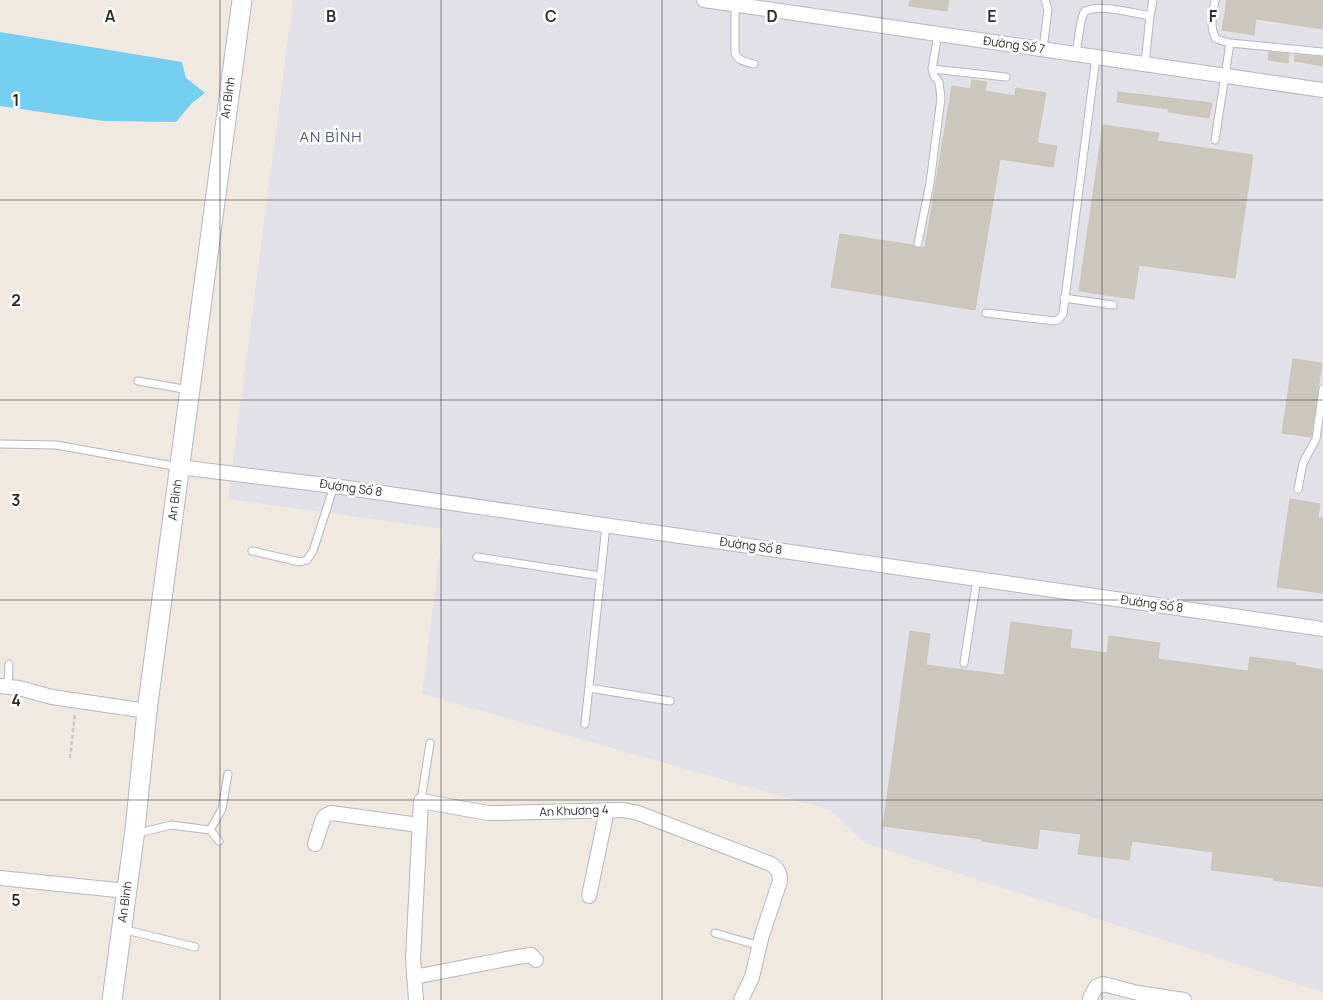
<svg xmlns="http://www.w3.org/2000/svg" width="1323" height="1000" viewBox="0 0 1323 1000" font-family="Manrope,sans-serif">
	<style>
		.industrial { fill: #e3e1e8 }
		.water { fill: #75cff0 }
		.building { fill: #cbc7bf; stroke: #cbc5ba }
		.lines { fill: none; stroke-linecap: round; stroke-linejoin: round }
		.lane-casing { stroke: #b4b7c1; stroke-width: 9 }
		.street-casing { stroke: #b4b7c1; stroke-width: 16 }
		.secondary-casing { stroke: #b4b7c1; stroke-width: 21 }
		.path { stroke: #c9c9c9; stroke-width: 2.5; stroke-dasharray: 4 2.5; stroke-linecap: butt }
		.lane { stroke: #fff; stroke-width: 7 }
		.street { stroke: #fff; stroke-width: 14 }
		.secondary { stroke: #fff; stroke-width: 19 }
		.grid { fill: none; stroke: #2e2e2e; stroke-width: 1; stroke-opacity: 0.55 }
		.labels { text-anchor: middle; stroke-width: 5; stroke-linejoin: round; paint-order: stroke }
		.street-label { font-size: 12px; fill: #2e2e2e; stroke: #fff }
		.quarter-label { font-size: 15px; letter-spacing: 1px; fill: #4d5680; stroke: #fff }
		.grid-label { font-size: 16px; text-anchor: middle; font-weight: bold; fill: #2e2e2e; stroke: #fff; stroke-width: 5; stroke-linejoin: round; paint-order: stroke }
	</style>
	<rect width="100%" height="100%" fill="#efe9e1"/>
	<path class="industrial" d="M293 0H1323V992L865 843 830 810 422 694 443 529 228 499Z"/>
	<path class="water" d="M0 32 182 62 186 78 205 93 192 103 176 122 104 121 0 106Z"/>
	<path class="building" d="M910 0H949L947 11 909 6Z
		M1227 0H1323V29L1256 19 1254 35 1222 30Z
		M1269 52 1289 54 1288 63 1268 60Z
		M1295 55 1323 57V66L1294 61Z
		M972 80 987 82 985 91 1015 96 1016 88 1046 93 1037 143 1057 146 1053 167 1000 159 975 310 831 287 840 234 913 245 917 248 925 247 952 86 970 89Z
		M1118 92 1212 103 1209 118 1168 112V109L1117 102Z
		M1103 125 1159 133 1157 141 1253 155 1235 278 1139 265 1134 299 1079 291Z
		M1293 359 1322 363 1311 437 1282 433Z
		M1290 499 1320 504 1318 517 1323 518V593L1277 587Z
		M1011 622 1072 630 1070 648 1107 653 1109 636 1160 643 1158 659 1248 671 1250 657 1296 663 1295 665 1323 670V887L1273 880 1274 878 1211 870 1213 852 1132 841 1129 860 1078 854 1081 834 1040 829 1037 849 982 841V839L883 826 910 631 930 634 926 665 1004 675Z"/>
	<g class="lines">
		<defs>
			<path id="lane" d="M1215 0C1213 13 1209 27 1216 39L1230 43 1215 140
				M735 4V53C738 61 746 62 754 64
				M1150 16 1153 0
				M1230 43 1323 52
				M1043 49 1048 10 1045 0
				M1076 54 1081 21 1084 12C1099 3 1133 13 1150 16L1145 64
				M932 69 1006 77
				M918 243 930 183 941 98 939 82 934 76 932 69 938 34
				M1064 298 1113 305
				M986 313 1055 321 1059 319 1063 314 1096 57
				M138 381 189 390
				M0 444 56 445 179 467
				M1298 489 1303 463 1316 439 1323 389
				M252 551 300 562 307 560 313 551 334 486
				M477 557 601 576
				M964 663 977 579
				M8 686 9 664
				M589 688 670 701
				M585 724 606 525
				M421 801 430 743
				M135 830 143 832 171 825 210 830 219 841
				M210 830 222 809 228 774
				M122 929 195 947
				M715 933 760 946"/>
			<path id="street" d="M704 0 1323 90
				M179 467 334 486 1323 629
				M0 686 19 688 52 697 147 711
				M315 844 323 819 325 816 331 813 419 825
				M0 878 127 891
				M589 896 607 810
				M414 977 517 957 531 955 536 960
				M1090 998 1096 987 1103 984 1138 993 1184 1000
				M416 1000 413 958 421 801 488 813H500L623 810 638 813 771 864C778 869 780 873 780 881L762 935 752 977 741 1000"/>
			<path id="secondary" d="M112 1000 135 830 147 711 242 0"/>
		</defs>
		<use href="#lane" class="lane-casing"/>
		<use href="#street" class="street-casing"/>
		<use href="#secondary" class="secondary-casing"/>
		<path class="path" d="M70 758 75 713"/>
		<use href="#lane" class="lane"/>
		<use href="#street" class="street"/>
		<use href="#secondary" class="secondary"/>
	</g>
	<path class="grid" d="M220 0V1000M441 0V1000M662 0V1000M882 0V1000M1102 0V1000M0 200H1323M0 400H1323M0 600H1323M0 800H1323"/>
	<g class="labels">
		<g class="street-label">
			<text transform="translate(1014 45) rotate(8)" y="4">Đường Số 7</text>
			<text transform="translate(228 98) rotate(-82)" y="4">An Bình</text>
			<text transform="translate(351 488) rotate(8)" y="4">Đường Số 8</text>
			<text transform="translate(175 500) rotate(-83)" y="4">An Bình</text>
			<text transform="translate(751 546) rotate(8)" y="4">Đường Số 8</text>
			<text transform="translate(1152 604) rotate(8)" y="4">Đường Số 8</text>
			<text transform="translate(574 811) rotate(-2)" y="4">An Khương 4</text>
			<text transform="translate(125 902) rotate(-82)" y="4">An Bình</text>
		</g>
		<g class="quarter-label">
			<text x="331" y="142">AN BÌNH</text>
		</g>
	</g>
	<g class="grid-label">
		<text x="110" y="22">A</text>
		<text x="331" y="22">B</text>
		<text x="551" y="22">C</text>
		<text x="772" y="22">D</text>
		<text x="992" y="22">E</text>
		<text x="1213" y="22">F</text>
		<text x="16" y="106">1</text>
		<text x="16" y="306">2</text>
		<text x="16" y="506">3</text>
		<text x="16" y="706">4</text>
		<text x="16" y="906">5</text>
	</g>
</svg>
